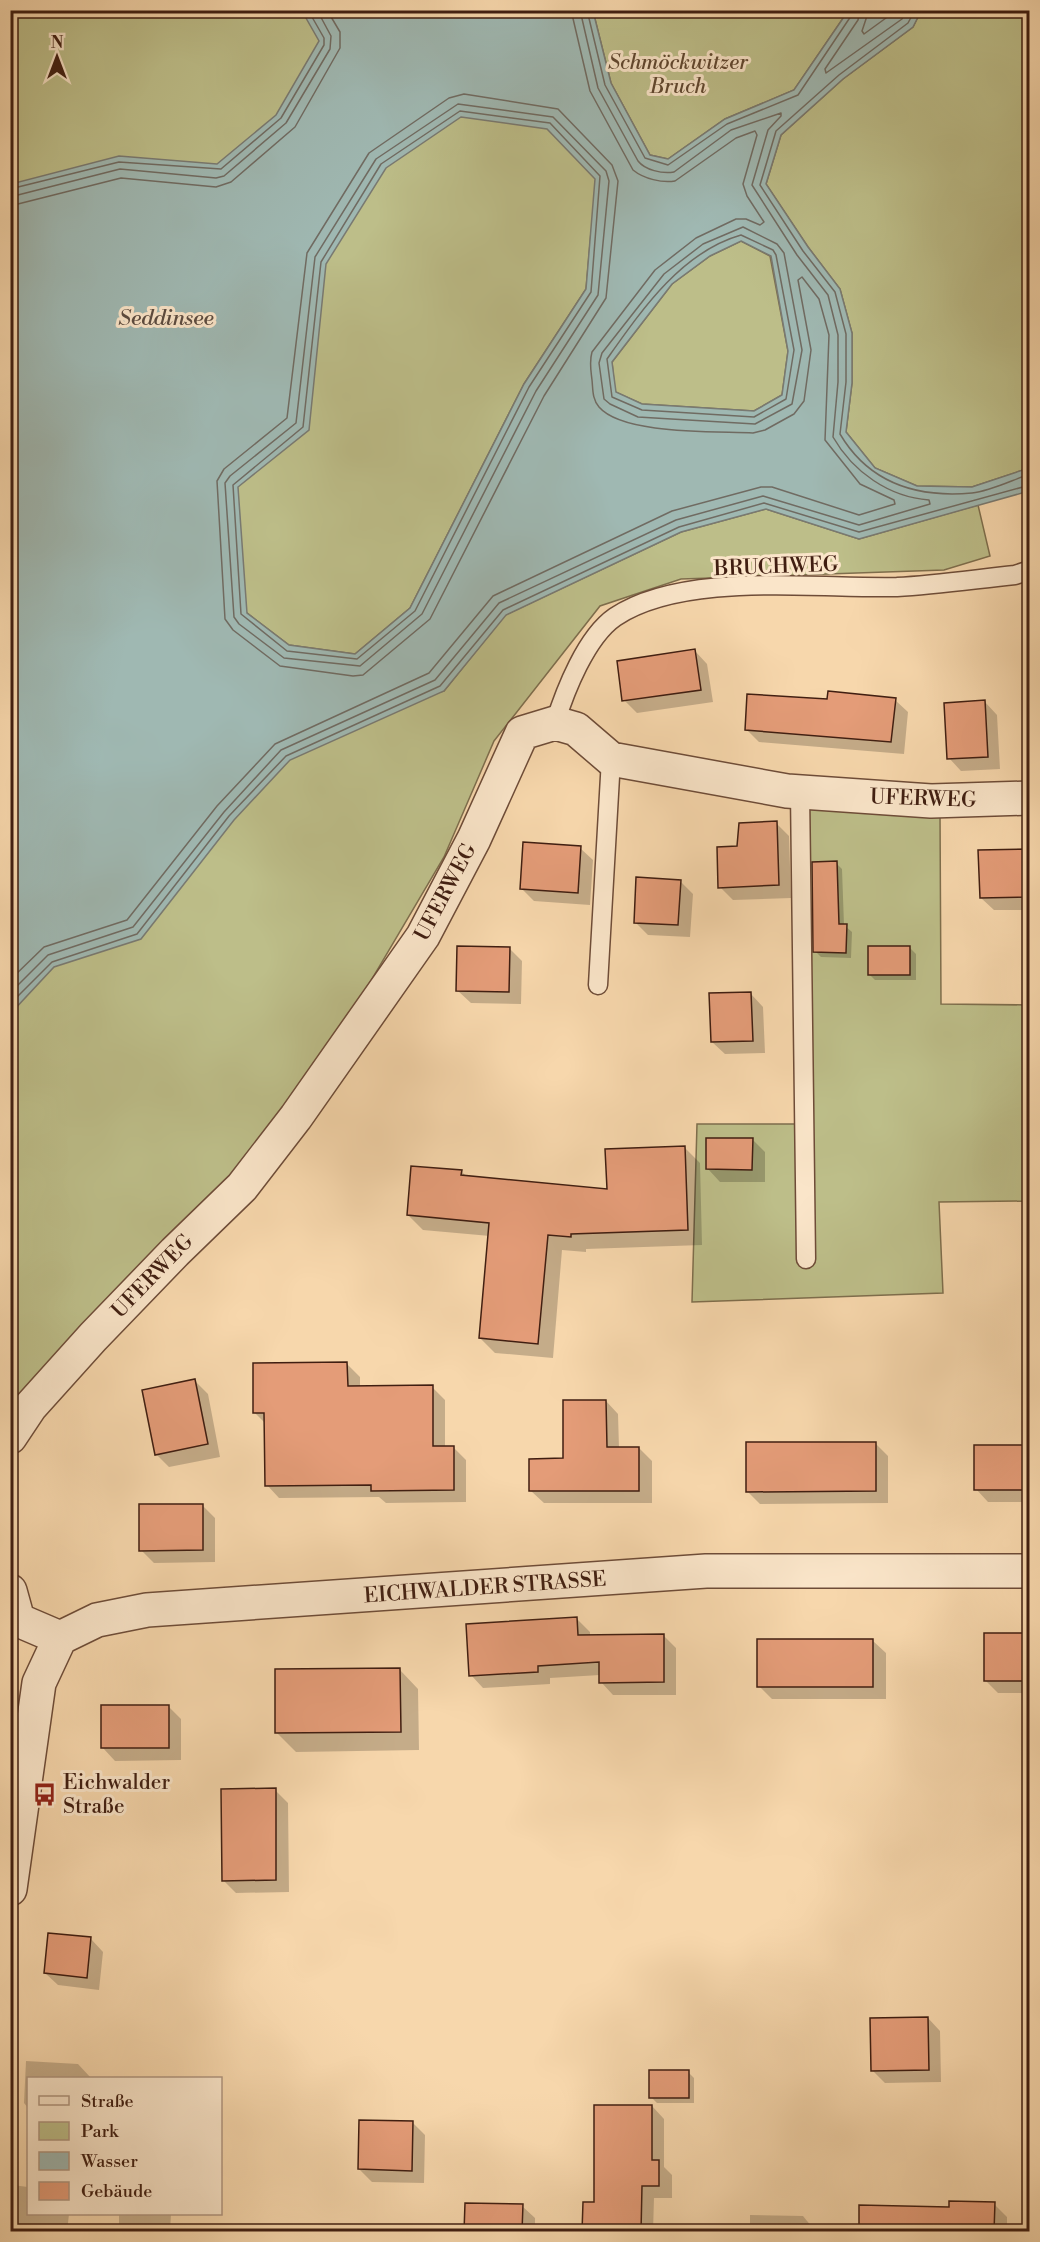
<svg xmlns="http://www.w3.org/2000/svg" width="1040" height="2242" viewBox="0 0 1040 2242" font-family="'Libre Bodoni',serif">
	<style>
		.green { fill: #bdbe89; stroke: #7e6e4d; stroke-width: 1.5 }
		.water { fill: #9fb8b2; stroke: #797a72; stroke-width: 1.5; fill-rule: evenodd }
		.shadow { fill: #0003 }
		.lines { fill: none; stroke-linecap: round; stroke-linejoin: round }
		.shore { stroke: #706b62; stroke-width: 1.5 }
		.building { fill: #e49c78; stroke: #401e11; stroke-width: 1.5 }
		.lane-casing { stroke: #6e4c38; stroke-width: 21 }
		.street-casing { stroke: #6e4c38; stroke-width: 36 }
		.lane { stroke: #fae5c9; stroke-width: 18 }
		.street { stroke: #fae5c9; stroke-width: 33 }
		.labels { text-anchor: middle; stroke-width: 6; stroke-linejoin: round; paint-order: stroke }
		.park-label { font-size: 21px; font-style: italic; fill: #5f462f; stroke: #fae5c9 }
		.street-label { font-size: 21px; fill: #401e11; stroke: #fae5c9 }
		.poi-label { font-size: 21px; fill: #401e11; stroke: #fae5c9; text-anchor: start }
		.water-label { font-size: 22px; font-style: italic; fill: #5c4c41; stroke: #fae5c9 }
	</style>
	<rect width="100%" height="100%" fill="#f7d7ac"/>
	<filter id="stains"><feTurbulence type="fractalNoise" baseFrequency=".00333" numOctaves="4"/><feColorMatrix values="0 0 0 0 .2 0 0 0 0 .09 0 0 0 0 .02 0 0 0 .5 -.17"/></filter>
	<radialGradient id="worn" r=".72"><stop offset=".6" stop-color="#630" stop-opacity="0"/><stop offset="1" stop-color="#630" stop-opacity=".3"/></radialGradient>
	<path class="green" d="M10 11H351L615 150 591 232 586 289 524 384 410 608 355 654 289 645 247 613 10 747Z
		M593 11H848L794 90 725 119 668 159 650 155 611 83Z
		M921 11H1029V468L972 487 917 486 875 468 846 432 852 383V333L840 289 808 247 766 184 781 135 843 79 913 27Z
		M741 241 770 256 788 351 782 395 754 411 642 404 615 392 612 362 672 284 710 256Z
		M978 505 990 556 944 570 681 579 600 606 494 741 444 857 297 1106 11 1418V949L222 741 444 691 505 615 681 532 766 509 859 539Z
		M808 801 940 814 941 1004 1029 1005V1201L939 1202 943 1293 692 1302 697 1124H808Z"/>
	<path class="water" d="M302 11H593L611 83 650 155 668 159 725 119 794 90 848 11H921L913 27 843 79 781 135 766 184 808 247 840 289 852 333V383L846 432 875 468 917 486 972 487 1029 468V491L859 539 766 509 681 532 506 615 444 691 290 760 234 820 141 939 54 967 11 1013V184L119 156 217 164 276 115 319 41ZM461 117 547 129 595 179 586 289 524 384 410 608 355 654 289 645 247 613 238 487 309 430 326 264 386 168ZM741 241 771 256 788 351 782 395 754 411 642 404 616 392 612 362 672 284 710 256Z"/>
	<path class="shadow" d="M695 651 707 664 713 702 637 713 624 700Z
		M895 700 908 712 904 754 759 742 746 729 828 701Z
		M985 702 997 715 1000 769 961 771 949 758Z
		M776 823 789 836 791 898 733 900 720 887 739 847Z
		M580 848 593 860 590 905 534 901 521 888Z
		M1030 850V910H994L981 898 980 851Z
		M836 863 842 869 844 925 852 932 851 958 821 957 815 951Z
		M680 881 693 894 690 937 648 935 635 922Z
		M509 948 522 961 521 1004 471 1003 458 991Z
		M910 948 916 954V980H875L869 974Z
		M751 994 763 1007 765 1053 725 1054 712 1042Z
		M752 1139 765 1152V1182H720L708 1169Z
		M685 1148 700 1163 702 1245 586 1249V1252L562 1250 553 1358 495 1353 480 1338 490 1236 423 1230 408 1215 461 1171 467 1177 608 1190Z
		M347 1364 360 1377V1387H432L445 1400V1447H453L466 1460V1502L386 1503 379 1497 279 1498 267 1485 266 1424 255 1413Z
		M195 1381 208 1394 220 1457 169 1467 156 1454Z
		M606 1401 618 1414 619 1448H639L652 1461V1503H544L531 1491 565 1460Z
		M875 1443 888 1456V1503L760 1504 747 1491Z
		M975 1446H1030V1502H988L976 1489Z
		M202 1505 215 1518V1562L154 1563 141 1550Z
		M577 1619 590 1632V1636L663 1635 676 1648V1695H613L601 1682 600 1675 550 1678V1684L483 1688 471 1675Z
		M985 1635H1030V1693H998L985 1680Z
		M873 1641 886 1653V1699H772L759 1686Z
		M400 1670 418 1689 419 1750 296 1752 277 1733Z
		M168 1706 181 1719V1760L115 1761 103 1748Z
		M275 1790 288 1803 289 1892 236 1893 223 1880Z
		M91 1939 103 1952 99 1990 58 1985 45 1973Z
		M928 2018 940 2031 941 2082 885 2083 872 2070Z
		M26 2061 78 2064 91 2078H28V2108L24 2103Z
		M688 2072 694 2078V2103H657L651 2097Z
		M652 2106 664 2119V2167L672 2175V2198H654L653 2232H583Z
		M412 2122 425 2135 424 2183 372 2182 359 2169Z
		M12 2185 28 2187V2214H69L67 2232H10Z
		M994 2204 1007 2217V2232H860Z
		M522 2206 535 2218V2232H465Z
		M119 2214H171L170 2232H119Z
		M750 2215 803 2216 816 2232H750Z"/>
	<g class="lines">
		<path class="shore" d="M587 10 605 85 645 158 668 165 727 124 798 95 851 16 853 10
			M860 10 858 20 825 69 826 73 902 19 907 10
			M869 10 862 31 864 34 897 10
			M915 10 908 23 839 75 776 131 760 185 803 251 835 292 846 334V382L840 434C869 483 917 498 972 493 991 491 1012 480 1030 474
			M464 94 558 109 612 165 618 181 606 298 544 396 430 619 363 675 353 676 280 666 233 630 225 619 217 481 224 469 287 418 307 253 369 153 449 98Z
			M458 104 553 117 606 171 609 181 598 295 536 391 422 614 360 666 284 658 239 624 234 617 225 483 230 476 296 423 315 257 376 159Z
			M460 111 550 123 600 176 591 292 529 387 415 611 357 659 287 651 241 614 233 485 303 427 321 262 381 164Z
			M10 189 119 162 221 169 281 118 324 45V38L308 10
			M10 197 120 169 216 178 224 176 286 123 330 49 331 36 317 10
			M10 206 121 178 216 187 231 182 295 127 340 48V32L327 10
			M743 227 777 244 784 253 802 350 792 404 755 424 638 417 610 404 604 399 599 363 602 353 664 274 703 244Z
			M741 235 773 250 776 255 794 350 786 399 754 417 642 410 612 397 607 359C641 311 681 252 741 235Z
			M10 980 44 947 127 920 217 806 275 744 429 673 493 596 672 511 761 487H772L859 515 895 504 894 500 860 484 825 440 829 335 819 299 802 277 798 280 811 350 804 401 794 414 765 430 753 433C716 431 623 435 599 407 592 399 593 389 592 380 591 371 589 362 592 352L655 270 696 238 736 219H746L760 225 764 222 747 196 743 184 757 135 755 131 736 138 675 181C662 183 644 179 633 170L590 91 571 10
			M10 993 48 955 133 927 224 812 281 750 435 680 499 603 676 520 763 496 859 525 930 504 929 500C889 497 853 472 833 437L838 382V335L828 295 797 255 752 185 768 130 781 116V113L731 130 674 172C662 174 645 170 638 161L598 88 580 10
			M10 1004 52 962 137 934 229 816 286 756 440 686 503 610 679 527 764 503 859 532 1030 485"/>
	</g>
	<path class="building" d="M695 649 701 690 622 701 617 661Z
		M828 691 896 698 891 742 745 730 747 694 827 699Z
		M985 700 988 757 947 759 944 703Z
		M777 821 779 885 718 888 717 847 737 846 739 823Z
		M523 842 581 846 578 893 520 889Z
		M1028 849 1029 897 980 898 978 850Z
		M837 861 839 924H847L846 953 813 952 812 862Z
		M636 877 681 880 678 925 634 923Z
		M457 946 510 947 509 992 456 991Z
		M868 946H910V975H868Z
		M751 992 753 1041 711 1042 709 993Z
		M706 1138H753L752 1170 706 1169Z
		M685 1146 688 1230 571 1234V1237L548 1235 538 1344 479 1338 489 1223 407 1215 411 1166 462 1170 461 1175 607 1189 605 1149Z
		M347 1362 348 1386 433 1385V1446H454V1490L371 1491V1485L265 1486 264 1413H253V1363Z
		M195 1379 208 1444 155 1455 142 1390Z
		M563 1400H606L607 1447H639V1491H529V1459L563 1458Z
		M746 1442H876V1491L746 1492Z
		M974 1445H1029V1490H974Z
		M139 1504H203V1550L139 1551Z
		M577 1617 578 1635 664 1634V1682L599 1683V1662L538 1666V1672L469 1676 466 1624Z
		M984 1633H1029V1681H984Z
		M757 1639H873V1687H757Z
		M400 1668 401 1732 275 1733V1669Z
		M101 1705H169V1748H101Z
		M276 1788V1880L222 1881 221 1789Z
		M48 1933 91 1937 87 1978 44 1973Z
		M928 2017 929 2070 871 2071 870 2018Z
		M649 2070H689V2098H649Z
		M594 2105H652V2160H659V2186H642L641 2232H582L583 2202H594Z
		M359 2120 413 2121 412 2171 358 2169Z
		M949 2201 995 2202 994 2232H859V2205L949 2207Z
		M465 2203 523 2204 522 2232H464Z"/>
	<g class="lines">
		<defs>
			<path id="lane" d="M555 723C565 691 586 637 615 617 684 571 816 589 897 587 936 585 976 579 1015 575L1030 570
				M800 792 806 1259
				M598 985 611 759"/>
			<path id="street" d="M10 1437 30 1407 93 1337 175 1252 242 1187 296 1117 423 936 474 839 522 733 555 723 576 729 611 759 787 791 931 801 1030 798
				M10 1591 18 1620 60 1638
				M10 1889 39 1683 60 1638 97 1620 147 1610 706 1571H1030"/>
		</defs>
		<use href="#lane" class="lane-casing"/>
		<use href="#street" class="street-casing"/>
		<use href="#lane" class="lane"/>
		<use href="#street" class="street"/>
	</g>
	<defs>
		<symbol id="bus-bare" viewBox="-9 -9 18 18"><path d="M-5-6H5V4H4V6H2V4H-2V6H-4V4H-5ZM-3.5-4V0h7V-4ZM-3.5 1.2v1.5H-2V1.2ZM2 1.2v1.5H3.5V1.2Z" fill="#8f2418" stroke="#fae5c9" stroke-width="2.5" paint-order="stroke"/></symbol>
	</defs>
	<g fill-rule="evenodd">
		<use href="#bus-bare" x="28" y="1778" width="33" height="33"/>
	</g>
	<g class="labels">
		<g class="park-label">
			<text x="678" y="69">Schmöckwitzer<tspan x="678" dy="24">Bruch</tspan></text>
		</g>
		<g class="street-label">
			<text transform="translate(776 566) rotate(-2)" y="7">BRUCHWEG</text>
			<text transform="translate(923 798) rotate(2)" y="7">UFERWEG</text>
			<text transform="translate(445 892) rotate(-62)" y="7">UFERWEG</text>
			<text transform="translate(152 1276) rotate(-46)" y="7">UFERWEG</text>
			<text transform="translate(485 1587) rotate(-4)" y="7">EICHWALDER STRASSE</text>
		</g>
		<g class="poi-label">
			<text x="63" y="1789">Eichwalder<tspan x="63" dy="24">Straße</tspan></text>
		</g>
		<g class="water-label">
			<text x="166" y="325">Seddinsee</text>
		</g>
	</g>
	<rect width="1040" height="2242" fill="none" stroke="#f7d7ac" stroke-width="36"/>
	<rect x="12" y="12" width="1016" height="2218" fill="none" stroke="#401e11" stroke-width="3"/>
	<rect x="18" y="18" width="1004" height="2206" fill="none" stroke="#401e11" stroke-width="1.5"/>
	<rect x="27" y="2077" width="195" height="138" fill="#fae5c9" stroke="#b0957f" stroke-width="1.5"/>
	<rect x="39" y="2096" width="30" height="9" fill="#fae5c9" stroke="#b0957f" stroke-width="1.5"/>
	<text x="81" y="2107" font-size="18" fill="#401e11">Straße</text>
	<rect x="39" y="2122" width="30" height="18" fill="#bdbe89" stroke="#b0957f" stroke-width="1.5"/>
	<text x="81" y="2137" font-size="18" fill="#401e11">Park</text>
	<rect x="39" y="2152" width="30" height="18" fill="#9fb8b2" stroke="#b0957f" stroke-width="1.5"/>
	<text x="81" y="2167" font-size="18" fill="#401e11">Wasser</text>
	<rect x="39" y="2182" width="30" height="18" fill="#e49c78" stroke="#b0957f" stroke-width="1.5"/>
	<text x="81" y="2197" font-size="18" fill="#401e11">Gebäude</text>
	<g transform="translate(57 57)" stroke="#fae5c9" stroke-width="4.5" paint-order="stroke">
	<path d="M0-4.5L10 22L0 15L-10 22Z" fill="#401e11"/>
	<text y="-9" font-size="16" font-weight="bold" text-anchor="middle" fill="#401e11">N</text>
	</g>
	<rect width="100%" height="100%" filter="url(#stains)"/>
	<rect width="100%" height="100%" fill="url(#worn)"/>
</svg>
